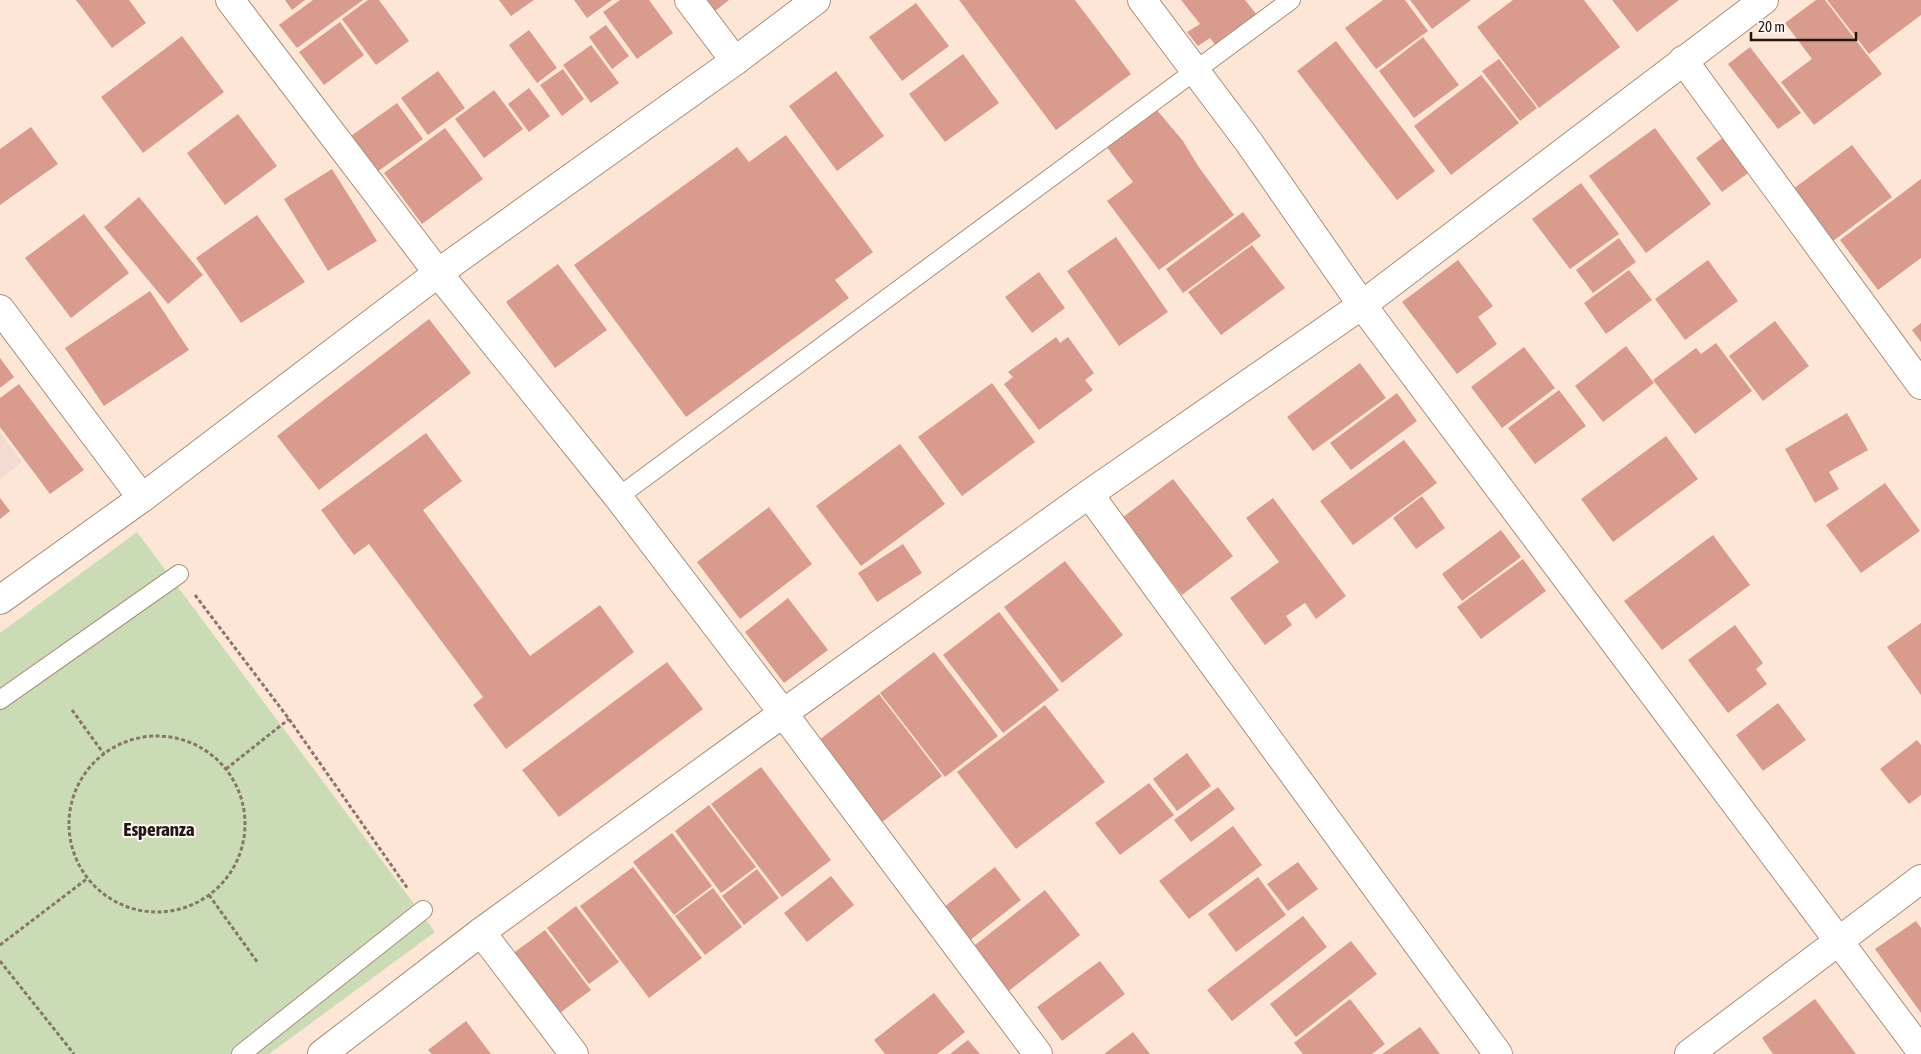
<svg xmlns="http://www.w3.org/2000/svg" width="1921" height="1054" viewBox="0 0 1921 1054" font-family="'Asap Condensed',sans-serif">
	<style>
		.education { fill: #f3dbd2 }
		.green { fill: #cbdbb5 }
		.building { fill: #d99b8e }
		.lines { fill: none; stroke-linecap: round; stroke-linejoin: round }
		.service-casing { stroke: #aa8f7c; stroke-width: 20 }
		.minor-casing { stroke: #aa8f7c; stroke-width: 30 }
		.tertiary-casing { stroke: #aa8f7c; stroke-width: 30 }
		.secondary-casing { stroke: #aa8f7c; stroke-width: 30 }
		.path { stroke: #86766b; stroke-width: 3; stroke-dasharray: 4 2.5; stroke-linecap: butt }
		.service { stroke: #fff; stroke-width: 18 }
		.minor { stroke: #fff; stroke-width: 28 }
		.tertiary { stroke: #fff; stroke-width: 28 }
		.secondary { stroke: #fff; stroke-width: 28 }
		.labels { text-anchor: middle; stroke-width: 4; stroke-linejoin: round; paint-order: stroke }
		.district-label { font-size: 19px; font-weight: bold; fill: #221811; stroke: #fdf7f3 }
	</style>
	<rect width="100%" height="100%" fill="#fde6d5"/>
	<path class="education" d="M0 432 22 462 0 479Z"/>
	<path class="green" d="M137 532 435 932 269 1054H0V633Z"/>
	<path class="building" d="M76 0H129L146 23 112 48Z
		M285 0H305L292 10Z
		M313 0H363L297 48 279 25Z
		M368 0H379L409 41 376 65 342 19Z
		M499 0H534L511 16Z
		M574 0H612L587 18Z
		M620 0H649L673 33 637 59 603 12Z
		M707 0H729L715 11Z
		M959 0H1075L1131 74 1056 130Z
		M1181 0H1245L1257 15 1216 46 1210 38 1198 46 1187 32 1200 24Z
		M1383 0H1405L1428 31 1376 69 1345 28Z
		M1410 0H1471L1432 29Z
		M1513 0H1584L1620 47 1539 108 1477 27Z
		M1612 0H1679L1637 32Z
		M1816 0H1825L1882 74 1814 125 1781 82 1812 59 1785 23Z
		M1827 0H1921V15L1869 54Z
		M916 3 949 46 902 81 869 37Z
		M340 22 364 55 324 85 299 52Z
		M606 25 629 56 612 69 589 37Z
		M529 30 557 68 537 83 509 45Z
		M182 36 224 92 143 153 101 97Z
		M1423 37 1459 85 1414 118 1379 71Z
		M1336 41 1435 171 1397 200 1297 71Z
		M591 45 619 83 591 103 563 65Z
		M1750 47 1801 113 1778 129 1728 64Z
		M963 54 999 103 945 142 909 94Z
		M1499 59 1537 108 1520 121 1482 71Z
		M563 69 584 99 562 116 540 85Z
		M438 71 465 108 428 135 401 98Z
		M836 71 884 136 837 171 789 106Z
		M1481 75 1519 123 1451 175 1414 126Z
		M529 88 550 116 529 132 508 104Z
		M494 90 523 129 484 158 455 119Z
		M397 103 423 139 370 177 344 141Z
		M1156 109 1183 141 1198 166 1234 215 1159 270 1107 201 1133 182 1106 146Z
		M238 114 277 166 225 205 187 153Z
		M31 127 58 164 0 205V149Z
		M445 128 483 179 422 224 384 173Z
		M1655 128 1711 204 1646 253 1589 176Z
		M1729 133 1755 168 1722 192 1696 158Z
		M786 135 873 252 835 280 849 298 686 417 574 265 737 147 749 162Z
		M1852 145 1892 197 1825 247 1785 195Z
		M332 169 377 241 328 271 284 199Z
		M1921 179V258L1878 290 1840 240Z
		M1581 183 1619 234 1570 269 1532 219Z
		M139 197 203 275 168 304 104 227Z
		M1243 212 1261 236 1183 293 1166 269Z
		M84 214 129 273 71 318 25 258Z
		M257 215 305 282 241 323 196 258Z
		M1116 237 1168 312 1119 346 1067 271Z
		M1619 238 1636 262 1593 293 1576 270Z
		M1252 245 1285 288 1221 335 1188 292Z
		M1458 260 1493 306 1478 317 1497 344 1457 374 1402 302Z
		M1708 260 1738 301 1685 340 1655 299Z
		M558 264 607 330 555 368 506 302Z
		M1629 270 1652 300 1606 334 1584 303Z
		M1039 272 1065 308 1032 333 1005 297Z
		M150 291 189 350 104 406 65 348Z
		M429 319 471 373 319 490 277 436Z
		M1775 321 1809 366 1763 401 1729 356Z
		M1921 323V342L1912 330Z
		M1056 337 1060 343 1068 337 1094 373 1085 380 1093 390 1039 430 1004 384 1013 377 1008 372Z
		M1716 343 1752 391 1695 434 1653 380 1696 348 1701 354Z
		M1626 346 1654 383 1603 422 1575 386Z
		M1524 347 1555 388 1502 428 1471 387Z
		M0 358 14 377 0 388Z
		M1360 363 1386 398 1313 451 1287 417Z
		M992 383 1035 442 962 496 918 437Z
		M19 384 84 470 50 494 0 427V398Z
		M1559 390 1586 426 1535 464 1508 428Z
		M1397 393 1417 421 1351 470 1330 443Z
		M1847 413 1868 450 1829 472 1839 489 1815 503 1785 449Z
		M426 433 462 481 423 510 530 656 600 605 634 652 506 749 473 705 483 697 369 544 354 555 321 510Z
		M1666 436 1698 479 1613 542 1581 499Z
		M1404 440 1437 483 1353 545 1320 501Z
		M900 444 945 504 861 566 816 506Z
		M1173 479 1233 556 1182 595 1122 518Z
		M1885 483 1920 531 1861 573 1826 525Z
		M1422 496 1445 528 1416 549 1393 518Z
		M0 498 10 511 0 519Z
		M1273 498 1346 596 1316 619 1305 603 1286 616 1292 625 1265 645 1230 598 1279 562 1246 518Z
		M769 507 812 564 740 619 697 562Z
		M1501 530 1521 557 1462 601 1442 574Z
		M1713 535 1750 585 1662 650 1624 601Z
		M903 544 922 573 877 602 858 573Z
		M1523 559 1546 591 1481 639 1457 607Z
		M1065 561 1123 635 1062 683 1004 607Z
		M788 598 828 650 784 683 745 632Z
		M999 612 1059 690 1003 733 943 655Z
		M1921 623V695L1887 647Z
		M1735 625 1763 663 1756 669 1767 684 1728 713 1688 660Z
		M934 652 998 736 945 777 880 693Z
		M667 662 703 709 559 817 522 770Z
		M879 694 942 776 873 829 810 747Z
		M1778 703 1806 740 1763 771 1736 735Z
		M1045 705 1105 782 1016 849 957 772Z
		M1917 740 1921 745V795L1909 804 1880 769Z
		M1187 753 1211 786 1177 811 1153 779Z
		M761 767 831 860 782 897 711 804Z
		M1149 783 1174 815 1120 855 1095 823Z
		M1218 787 1235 809 1191 842 1174 820Z
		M709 805 756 867 721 893 675 831Z
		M1233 826 1262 865 1189 919 1159 881Z
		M672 833 712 886 674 915 633 862Z
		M1298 862 1318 889 1288 911 1267 884Z
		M633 867 702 958 649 998 580 906Z
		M995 867 1021 900 964 945 939 911Z
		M757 869 779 898 744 925 722 896Z
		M831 876 854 905 807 942 784 913Z
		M1258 877 1286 915 1236 952 1208 914Z
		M713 888 742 927 705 955 675 916Z
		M1045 890 1080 935 1001 997 965 953Z
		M576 906 619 962 589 984 547 928Z
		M1303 916 1327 947 1232 1021 1207 990Z
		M1916 921 1921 928V1013L1875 949Z
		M545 930 591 990 553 1018 508 957Z
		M1351 941 1377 974 1296 1037 1270 1004Z
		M1100 961 1125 994 1062 1041 1037 1007Z
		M934 993 965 1032 937 1054H885L874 1040Z
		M1350 999 1385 1044 1372 1054H1303L1294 1043Z
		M1815 999 1856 1054H1773L1762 1038Z
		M466 1021 491 1054H432L428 1050Z
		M1420 1027 1440 1054H1382Z
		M1133 1032 1150 1054H1104Z
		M968 1040 980 1054H950Z"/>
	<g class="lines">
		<defs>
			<path id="service" d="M618 497 1291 0
				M0 700 179 574
				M241 1054 423 910"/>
			<path id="minor" d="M230 0 438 273 618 497 783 713 1038 1054
				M689 0 735 61
				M1142 0 1248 141 1362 305 1921 1051
				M1683 60 1921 385
				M0 309 142 498
				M1089 494 1498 1054
				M481 932 574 1054
				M1689 1054 1921 879"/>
			<path id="tertiary" d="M0 600 142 498 438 273 735 61 816 0"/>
			<path id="secondary" d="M322 1054 481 932 757 732 1089 494 1362 305 1764 0"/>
		</defs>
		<use href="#service" class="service-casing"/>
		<use href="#minor" class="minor-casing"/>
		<use href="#tertiary" class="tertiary-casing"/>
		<use href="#secondary" class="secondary-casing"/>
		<path class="path" d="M195 595 289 719 408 889
			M72 710 104 754
			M69 824a88 88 0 1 1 176 0a88 88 0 1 1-176 0Z
			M226 769 289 719
			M209 895 258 963
			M0 945 88 878
			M0 961 74 1054"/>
		<use href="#service" class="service"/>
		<use href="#minor" class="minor"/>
		<use href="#tertiary" class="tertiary"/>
		<use href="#secondary" class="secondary"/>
	</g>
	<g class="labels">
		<g class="district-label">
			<text x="159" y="836">Esperanza</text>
		</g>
	</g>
	<path d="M1751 32v8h105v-8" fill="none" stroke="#221811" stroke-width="2.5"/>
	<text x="1758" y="32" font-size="15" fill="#221811" stroke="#fdf7f3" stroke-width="4" paint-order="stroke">20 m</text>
</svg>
